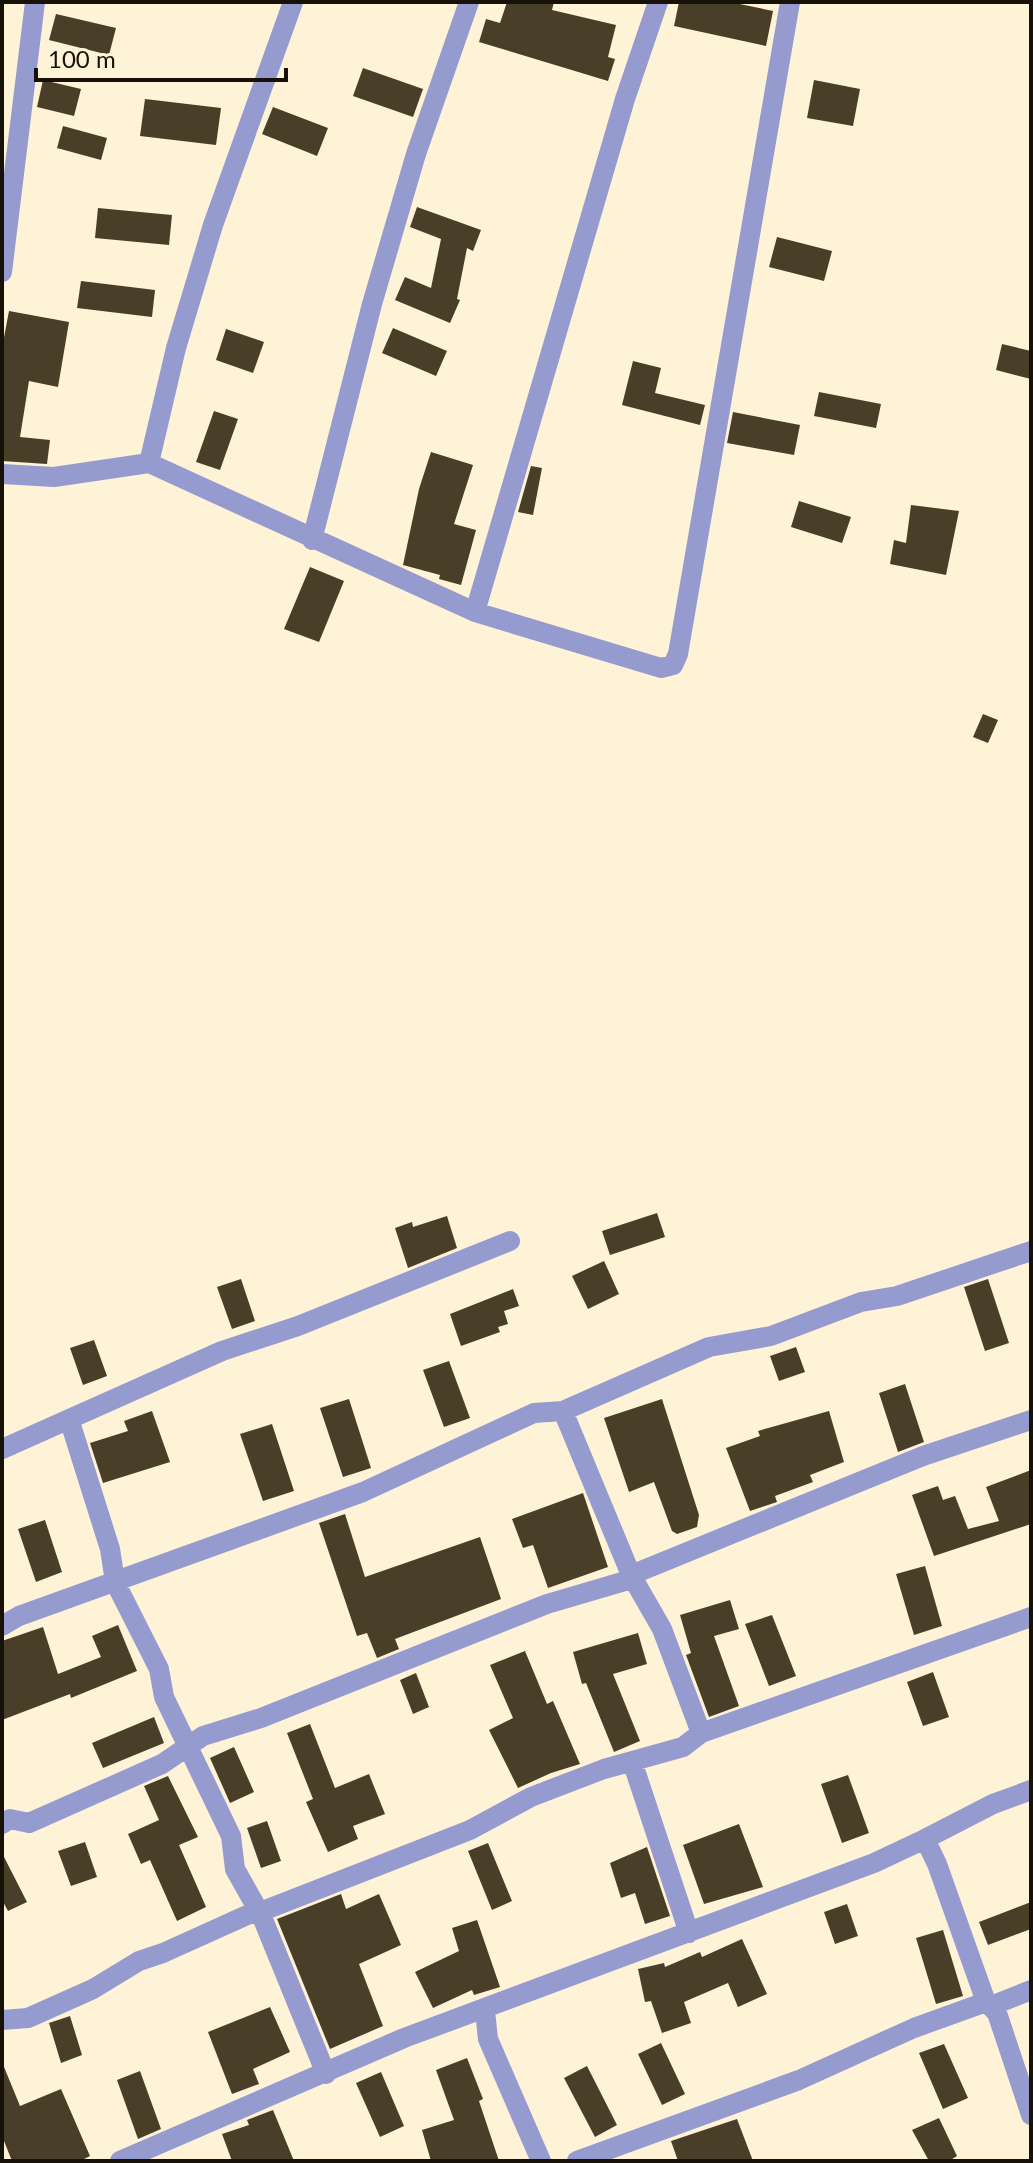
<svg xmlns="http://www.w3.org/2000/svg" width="1033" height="2163" viewBox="0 0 1033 2163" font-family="Lato,sans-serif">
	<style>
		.building { fill: #493f28 }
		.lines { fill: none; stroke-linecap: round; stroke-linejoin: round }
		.minor { stroke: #959acf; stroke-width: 20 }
	</style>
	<rect width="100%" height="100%" fill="#fff3d7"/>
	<path class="building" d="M507 2H554L552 10 616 25 608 57 615 59 608 81 479 42 486 19 500 23Z
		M679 2H730L773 11 766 46 674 26Z
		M56 14 116 28 109 55 49 40Z
		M363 68 423 89 413 117 353 96Z
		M43 80 81 89 74 116 37 107Z
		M814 80 860 89 853 126 807 118Z
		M145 99 221 108 216 145 140 136Z
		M273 107 328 128 317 156 262 134Z
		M63 126 107 138 101 160 57 148Z
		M417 207 481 230 473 251 467 248 457 299 460 300 450 323 395 300 405 277 431 288 441 239 410 227Z
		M98 208 172 215 169 245 95 238Z
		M777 237 832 251 824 281 769 267Z
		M81 281 155 290 152 317 77 308Z
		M9 311 69 322 58 387 29 381 20 437 50 440 47 464 2 461V348Z
		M393 328 447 351 436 376 382 353Z
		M226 329 264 342 253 373 216 360Z
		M1002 344 1031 351V379L996 370Z
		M633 361 661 368 655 393 705 405 700 425 622 405Z
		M819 392 881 404 876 428 814 416Z
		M214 411 238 419 220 470 196 462Z
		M733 412 800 425 794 455 727 443Z
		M431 452 473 465 454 524 476 530 461 585 439 579 440 575 403 565 419 489Z
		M531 466 542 468 533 515 518 512Z
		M799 501 851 517 842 543 791 527Z
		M911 505 959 511 946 575 890 564 894 540 906 543Z
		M310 567 344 581 319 642 284 629Z
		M983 714 998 720 988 743 973 737Z
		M657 1213 665 1237 610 1255 602 1231Z
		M447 1216 457 1248 408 1268 395 1228 412 1222 413 1227Z
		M604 1261 619 1294 588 1309 572 1276Z
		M241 1279 255 1321 232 1329 217 1287Z
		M988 1279 1009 1343 985 1351 964 1287Z
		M513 1289 519 1306 504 1311 508 1324 498 1327 500 1332 461 1346 450 1314Z
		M94 1340 107 1376 83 1385 70 1348Z
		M796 1347 805 1372 779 1381 770 1356Z
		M449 1361 470 1418 444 1427 423 1370Z
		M905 1384 924 1442 898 1452 879 1393Z
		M349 1399 371 1468 343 1477 320 1408Z
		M662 1399 699 1515 697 1527 677 1534 672 1531 654 1482 629 1492 604 1418Z
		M152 1411 170 1462 103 1483 90 1443 128 1431 124 1421Z
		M829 1411 844 1462 810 1475 813 1482 775 1496 777 1502 750 1511 726 1448 760 1436 758 1431Z
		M272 1424 294 1491 263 1501 240 1434Z
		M1031 1470V1524L934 1556 912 1495 938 1486 943 1500 955 1496 968 1529 999 1521 986 1487Z
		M583 1493 608 1567 548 1588 533 1545 523 1548 512 1519Z
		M345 1514 365 1577 480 1537 501 1599 395 1639 399 1649 377 1658 367 1633 357 1636 319 1523Z
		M45 1520 62 1572 36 1582 18 1529Z
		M925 1566 942 1626 914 1635 896 1574Z
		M730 1600 739 1629 714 1636 739 1706 709 1717 686 1655 691 1653 680 1615Z
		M772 1615 796 1676 769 1686 745 1624Z
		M118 1625 137 1671 71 1698 70 1694 2 1720V1641L43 1627 58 1674 101 1657 92 1636Z
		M638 1633 647 1664 613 1674 640 1741 614 1752 586 1683 582 1684 573 1652Z
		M525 1651 547 1704 553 1701 580 1764 551 1773 518 1788 489 1730 513 1718 490 1665Z
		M933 1672 949 1717 923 1726 907 1682Z
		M416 1673 429 1707 413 1714 400 1680Z
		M154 1717 164 1743 103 1768 92 1743Z
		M310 1724 335 1788 369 1774 385 1814 353 1826 358 1839 328 1852 306 1802 313 1799 287 1733Z
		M234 1747 254 1792 230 1803 210 1758Z
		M848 1775 869 1833 842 1843 821 1784Z
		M168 1776 198 1837 179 1845 206 1907 177 1921 150 1860 141 1864 128 1834 159 1820 144 1786Z
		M267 1821 281 1861 261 1868 247 1828Z
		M739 1824 763 1887 704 1904 683 1845Z
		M85 1842 97 1877 71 1886 58 1851Z
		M488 1843 512 1901 492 1910 468 1851Z
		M647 1847 670 1916 645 1924 635 1893 621 1898 610 1863Z
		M2 1853 27 1902 8 1911 2 1900Z
		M341 1894 346 1909 379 1894 401 1945 359 1964 383 2026 330 2049 277 1919Z
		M1031 1902V1929L988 1945 979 1922Z
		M847 1904 858 1936 835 1944 824 1912Z
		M477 1920 500 1987 474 1995 472 1990 433 2008 415 1972 459 1951 452 1928Z
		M943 1930 963 1996 936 2004 916 1938Z
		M742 1939 767 1994 738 2007 728 1983 684 2002 691 2023 662 2033 651 2001 645 2002 638 1969 664 1963 665 1967 700 1952 702 1957Z
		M270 2007 290 2052 253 2069 259 2084 232 2094 208 2032Z
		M70 2016 82 2055 61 2063 49 2023Z
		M661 2043 685 2094 662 2105 638 2054Z
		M944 2044 968 2098 943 2109 919 2053Z
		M467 2058 483 2099 479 2101 499 2161H431L422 2130 454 2120 436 2070Z
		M2 2062 20 2106 61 2089 90 2156 80 2161H12L2 2136Z
		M587 2066 617 2125 595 2137 564 2078Z
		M140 2071 161 2129 138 2139 117 2080Z
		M381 2072 404 2126 380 2137 356 2083Z
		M273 2110 294 2161H232L222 2134 249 2125 247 2120Z
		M939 2118 957 2156 949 2161H929L912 2130Z
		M737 2119 753 2161H678L671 2141Z"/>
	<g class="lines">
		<path class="minor" d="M293 2 213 225 176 348 149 463 475 612 661 668 673 665 678 654 790 2
			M2 272 35 2
			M2 474 54 477 149 463
			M312 540 372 304 416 154 469 2
			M475 612 625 99 658 2
			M70 1422 110 1549 115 1582 159 1669 164 1697 231 1836 235 1869 258 1910
			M2 1449 222 1351 298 1326 510 1241
			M631 1575 563 1411 709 1347 771 1336 861 1302 897 1296 1031 1251
			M2 1626 19 1616 363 1492 534 1413 563 1411
			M701 1733 662 1629 631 1575 923 1456 1031 1420
			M633 1764 689 1933
			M2 1824 10 1819 29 1823 162 1764 203 1736 261 1718 547 1604 632 1579
			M925 1839 993 1804 1031 1790
			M260 1912 326 2074
			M991 2006 1031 1990
			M485 2011 488 2039 541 2161
			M2 2020 28 2018 93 1989 139 1961 163 1953 258 1910 260 1912 470 1830 531 1797 604 1769 683 1747 701 1733 1031 1617
			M120 2161 404 2038 874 1863 925 1839 937 1864 986 2002
			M577 2161 799 2080 914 2028 986 2002 997 2013 1031 2115"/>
	</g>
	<rect width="1033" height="2163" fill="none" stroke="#161208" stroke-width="8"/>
	<path d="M36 68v12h250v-12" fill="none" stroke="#161208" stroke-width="4"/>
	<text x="48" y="68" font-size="24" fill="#161208" stroke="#fff3d7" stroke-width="6" paint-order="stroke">100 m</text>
</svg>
